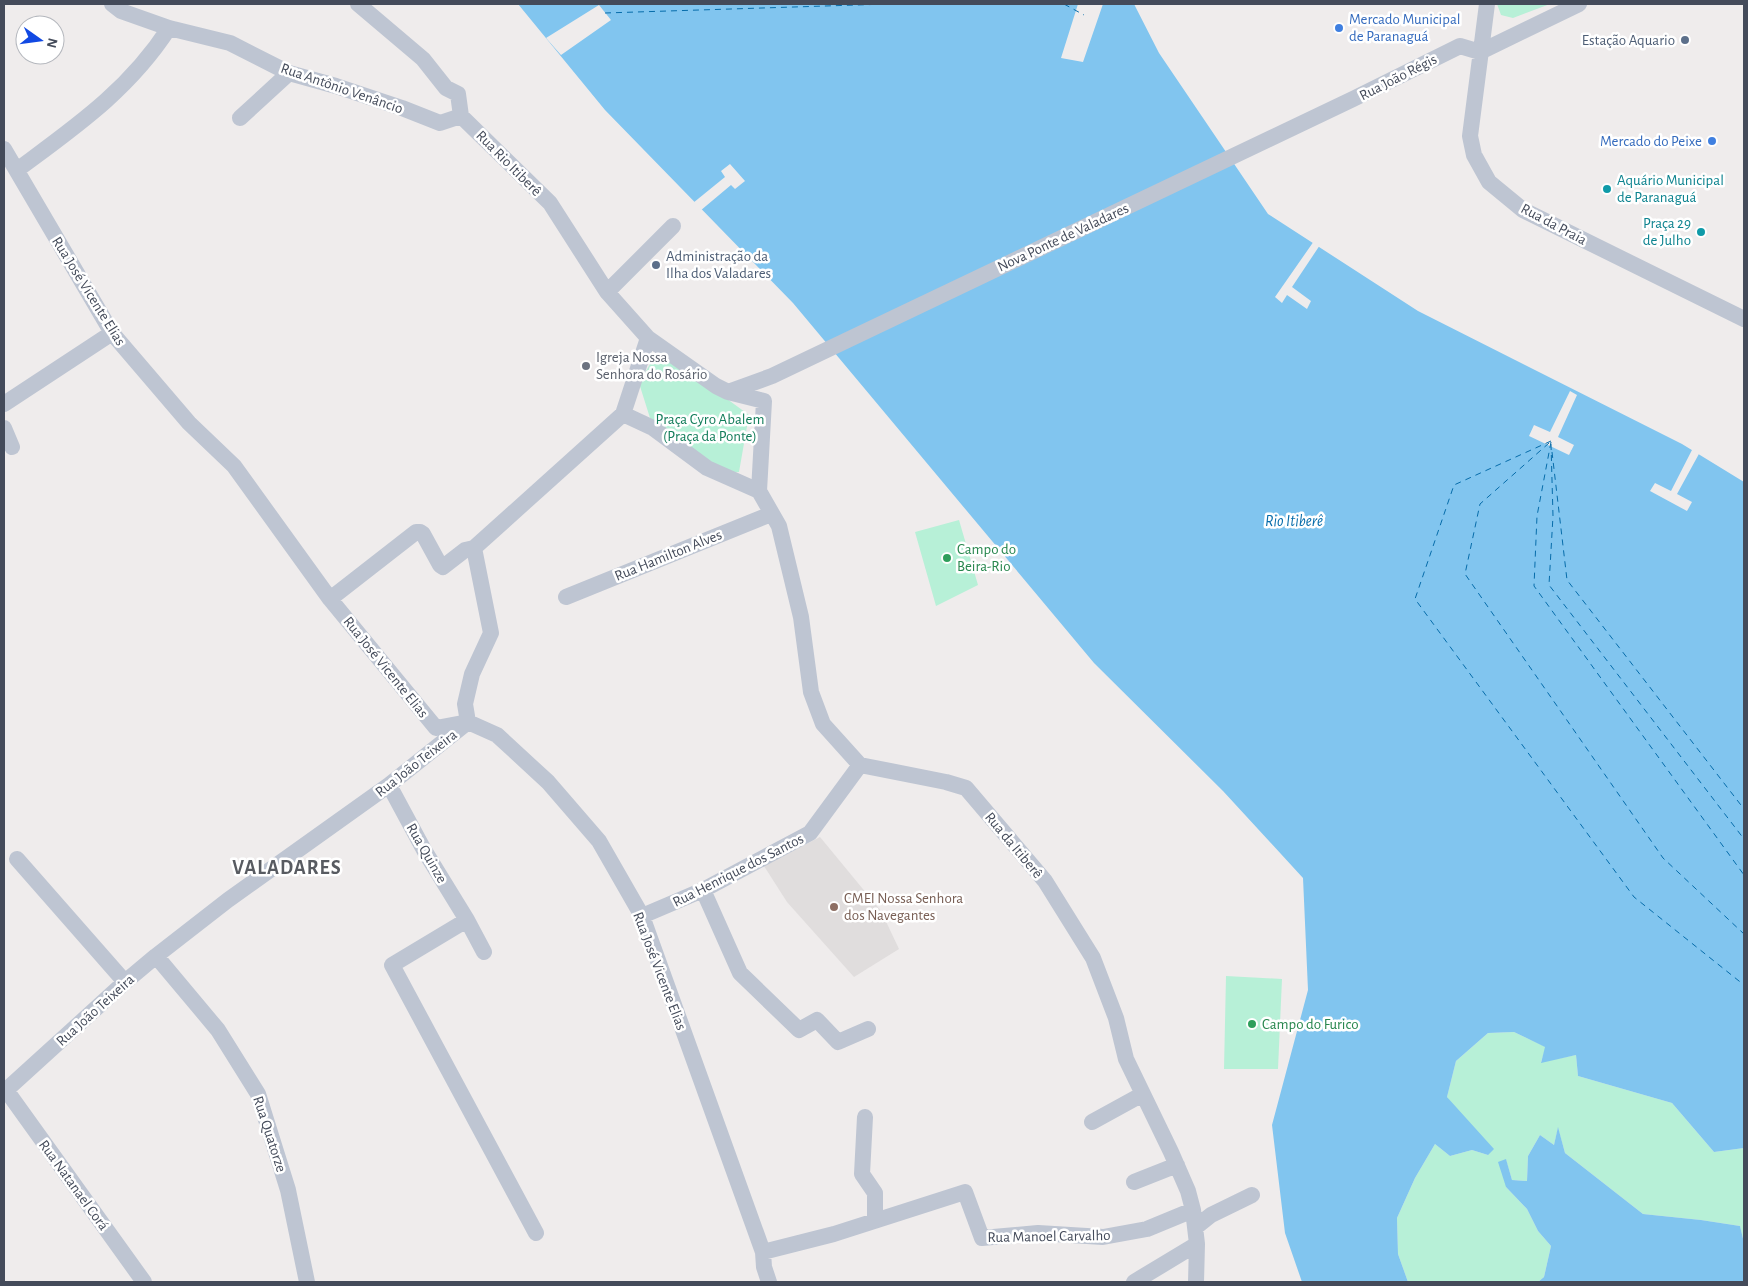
<svg xmlns="http://www.w3.org/2000/svg" width="1748" height="1286" viewBox="0 0 1748 1286" font-family="'Alegreya Sans',sans-serif">
	<style>
		.education { fill: #e0dddd }
		.green { fill: #b7f0d7 }
		.water { fill: #81c5ef }
		.pier { fill: #efecec }
		.lines { fill: none; stroke-linecap: round; stroke-linejoin: round }
		.ferry { stroke: #066caa; stroke-width: 1; stroke-dasharray: 6 5; stroke-linecap: butt }
		.minor { stroke: #bec5d2; stroke-width: 16 }
		.shop-dot { fill: #3f7fe0; stroke: #fff; stroke-width: 2 }
		.service-dot { fill: #5c6f8a; stroke: #fff; stroke-width: 2 }
		.culture-dot { fill: #0f9aa8; stroke: #fff; stroke-width: 2 }
		.worship-dot { fill: #6b7280; stroke: #fff; stroke-width: 2 }
		.leisure-dot { fill: #2e9e5b; stroke: #fff; stroke-width: 2 }
		.education-dot { fill: #8d6e63; stroke: #fff; stroke-width: 2 }
		.labels { text-anchor: middle; stroke-width: 5; stroke-linejoin: round; paint-order: stroke }
		.shop-label { font-size: 15px; fill: #366cbe; stroke: #fff; text-anchor: start }
		.service-label { font-size: 15px; fill: #4e5e75; stroke: #fff; text-anchor: end }
		.street-label { font-size: 15px; fill: #444b5a; stroke: #fff }
		.culture-label { font-size: 15px; fill: #0d838f; stroke: #fff; text-anchor: start }
		.worship-label { font-size: 15px; fill: #5b616d; stroke: #fff; text-anchor: start }
		.park-label { font-size: 15px; fill: #127d5a; stroke: #fff }
		.leisure-label { font-size: 15px; fill: #27864d; stroke: #fff; text-anchor: start }
		.education-label { font-size: 15px; fill: #785e54; stroke: #fff; text-anchor: start }
		.water-label { font-size: 16px; font-style: italic; fill: #066caa; stroke: #fff }
		.district-label { font-size: 20px; font-weight: bold; letter-spacing: 1px; fill: #585b61; stroke: #fff }
	</style>
	<rect width="100%" height="100%" fill="#efecec"/>
	<path class="education" d="M820 837 881 911 899 949 854 977 787 902 764 866Z"/>
	<path class="green" d="M1497 4H1550L1513 18 1501 15Z
		M656 354 682 366 749 415 739 472 724 473 650 418 639 383Z
		M959 520 978 585 936 606 915 532Z
		M1226 976 1282 979 1278 1069H1224Z
		M1514 1032 1546 1047 1541 1062 1576 1055 1578 1076 1672 1103 1714 1152 1744 1148V1243L1740 1226 1701 1220 1643 1214 1565 1153 1558 1128 1554 1145 1540 1135 1528 1156 1527 1181 1512 1180 1506 1160V1187L1527 1209 1538 1231 1551 1246 1544 1277 1538 1282H1408L1398 1254 1397 1218 1415 1178 1435 1144 1450 1156 1472 1150 1488 1155 1447 1097 1456 1061 1488 1033Z"/>
	<path class="water" d="M518 4H1134L1159 53 1268 214 1418 311 1682 444 1744 482V1148L1714 1152 1672 1103 1578 1076 1576 1055 1541 1063 1545 1047 1514 1032 1488 1033 1456 1061 1447 1097 1494 1149 1488 1155 1472 1150 1450 1156 1435 1144 1415 1178 1397 1218 1398 1254 1408 1282H1302L1285 1233 1272 1125 1308 990 1303 878 1223 791 1094 663 793 303 605 110Z
		M1558 1127 1565 1153 1643 1214 1701 1220 1740 1226 1744 1243V1282H1538L1544 1277 1551 1246 1538 1231 1527 1209 1506 1187 1498 1162 1506 1159 1512 1180 1527 1181 1528 1156 1540 1135 1554 1145Z"/>
	<path class="pier" d="M1078 4H1103L1083 62 1061 58Z
		M599 5 611 20 561 55 546 38Z
		M730 164 745 181 735 189 731 185 700 211 693 203 725 177 721 171Z
		M1314 241 1320 245 1292 287 1311 301 1307 309 1287 295 1282 303 1275 297Z
		M1570 391 1577 395 1558 437 1574 445 1569 455 1529 436 1534 425 1550 432Z
		M1693 448 1700 452 1677 494 1692 502 1687 511 1650 491 1655 483 1671 491Z"/>
	<g class="lines">
		<path class="ferry" d="M1064 4 1084 15
			M605 13 888 4
			M1551 441 1454 485 1415 599 1634 897 1744 985
			M1551 442 1537 516 1534 586 1744 875
			M1549 443 1480 504 1465 574 1663 858 1744 934
			M1551 444 1553 516 1549 585 1744 839
			M1552 452 1567 580 1744 809"/>
		<path class="minor" d="M112 4 121 11 169 28 230 43 289 73 336 86 402 108 440 123 461 116
			M358 4 423 59 446 88 458 94 461 116 550 203 607 292 648 338 716 386 728 392 764 401 759 491
			M1487 4 1470 136 1474 155 1489 182 1523 210 1744 319
			M240 118 289 73
			M4 149 112 333 189 423 234 466 330 599 436 728 468 722 497 735 548 782 599 841 642 916 763 1252 764 1267 769 1282
			M17 170C75 127 129 90 169 28
			M607 292 673 226
			M728 392 772 376 1353 99 1460 46 1480 52 1579 4
			M4 404 112 333
			M623 414 653 428 707 468 759 491
			M4 428 12 447
			M759 491 779 526 801 617 811 692 823 724 860 765 946 782 966 788 1045 881 1093 958 1116 1018 1126 1059 1171 1152 1188 1191 1193 1210 1197 1244 1196 1282
			M566 597 771 514
			M330 599 416 532H420L423 534 440 565 443 567 465 550 474 548
			M389 785 424 850 467 920 484 952
			M17 859 125 982
			M703 890 740 973 799 1030 817 1020 838 1042 868 1029
			M642 916 703 890 810 833 860 765
			M467 920 392 965 536 1233
			M156 956 218 1030 258 1094 288 1190 307 1282
			M4 1090H6L144 1282
			M4 1092 125 982 156 956 228 900 389 785 468 722 465 704 472 674 491 633 474 548 623 414 648 338
			M865 1117 862 1174 875 1193V1220
			M1092 1122 1143 1094
			M1134 1182 1177 1165
			M1196 1227 1211 1215 1252 1195
			M763 1252 834 1234 965 1192 982 1238 1038 1233 1103 1237 1147 1229 1193 1210
			M1134 1282 1197 1244"/>
	</g>
	<g class="shop-dot">
		<circle cx="1339" cy="28" r="5"/>
		<circle cx="1712" cy="141" r="5"/>
	</g>
	<g class="service-dot">
		<circle cx="1685" cy="40" r="5"/>
		<circle cx="656" cy="265" r="5"/>
	</g>
	<g class="culture-dot">
		<circle cx="1607" cy="189" r="5"/>
		<circle cx="1701" cy="232" r="5"/>
	</g>
	<circle class="worship-dot" cx="586" cy="366" r="5"/>
	<g class="leisure-dot">
		<circle cx="947" cy="558" r="5"/>
		<circle cx="1252" cy="1024" r="5"/>
	</g>
	<circle class="education-dot" cx="834" cy="907" r="5"/>
	<g class="labels">
		<g class="shop-label">
			<text x="1349" y="24">Mercado Municipal<tspan x="1349" dy="17">de Paranaguá</tspan></text>
			<text x="1702" y="146" text-anchor="end">Mercado do Peixe</text>
		</g>
		<g class="service-label">
			<text x="1675" y="45">Estação Aquario</text>
			<text x="666" y="261" text-anchor="start">Administração da<tspan x="666" dy="17">Ilha dos Valadares</tspan></text>
		</g>
		<g class="street-label">
			<text transform="translate(1398 77) rotate(-27)" y="5">Rua João Régis</text>
			<text transform="translate(342 88) rotate(19)" y="5">Rua Antônio Venâncio</text>
			<text transform="translate(509 163) rotate(45)" y="5">Rua Rio Itiberê</text>
			<text transform="translate(1554 224) rotate(28)" y="5">Rua da Praia</text>
			<text transform="translate(1063 237) rotate(-25)" y="5">Nova Ponte de Valadares</text>
			<text transform="translate(89 291) rotate(58)" y="5">Rua José Vicente Elias</text>
			<text transform="translate(668 555) rotate(-22)" y="5">Rua Hamilton Alves</text>
			<text transform="translate(386 667) rotate(51)" y="5">Rua José Vicente Elias</text>
			<text transform="translate(416 763) rotate(-38)" y="5">Rua João Teixeira</text>
			<text transform="translate(1014 845) rotate(50)" y="5">Rua da Itiberê</text>
			<text transform="translate(427 853) rotate(60)" y="5">Rua Quinze</text>
			<text transform="translate(738 870) rotate(-27)" y="5">Rua Henrique dos Santos</text>
			<text transform="translate(660 971) rotate(69)" y="5">Rua José Vicente Elias</text>
			<text transform="translate(95 1010) rotate(-42)" y="5">Rua João Teixeira</text>
			<text transform="translate(270 1134) rotate(72)" y="5">Rua Quatorze</text>
			<text transform="translate(74 1185) rotate(54)" y="5">Rua Natanael Corá</text>
			<text transform="translate(1049 1236) rotate(-1)" y="5">Rua Manoel Carvalho</text>
		</g>
		<g class="culture-label">
			<text x="1617" y="185">Aquário Municipal<tspan x="1617" dy="17">de Paranaguá</tspan></text>
			<text x="1691" y="228" text-anchor="end">Praça 29<tspan x="1691" dy="17">de Julho</tspan></text>
		</g>
		<g class="worship-label">
			<text x="596" y="362">Igreja Nossa<tspan x="596" dy="17">Senhora do Rosário</tspan></text>
		</g>
		<g class="park-label">
			<text x="710" y="424">Praça Cyro Abalem<tspan x="710" dy="17">(Praça da Ponte)</tspan></text>
		</g>
		<g class="leisure-label">
			<text x="957" y="554">Campo do<tspan x="957" dy="17">Beira-Rio</tspan></text>
			<text x="1262" y="1029">Campo do Furico</text>
		</g>
		<g class="education-label">
			<text x="844" y="903">CMEI Nossa Senhora<tspan x="844" dy="17">dos Navegantes</tspan></text>
		</g>
		<g class="water-label">
			<text x="1294" y="526">Rio Itiberê</text>
		</g>
		<g class="district-label">
			<text x="287" y="874">VALADARES</text>
		</g>
	</g>
	<rect width="1748" height="1286" fill="none" stroke="#444b5a" stroke-width="10"/>
	<g transform="translate(40 40) rotate(104)"><circle r="24" fill="#ffffff" stroke="#b4b7bd"/>
	<path d="M0-4L9 19L0 12L-9 19Z" fill="#1149e3"/>
	<text y="-8" font-size="14" font-weight="bold" text-anchor="middle" fill="#444b5a">N</text>
	</g>
</svg>
